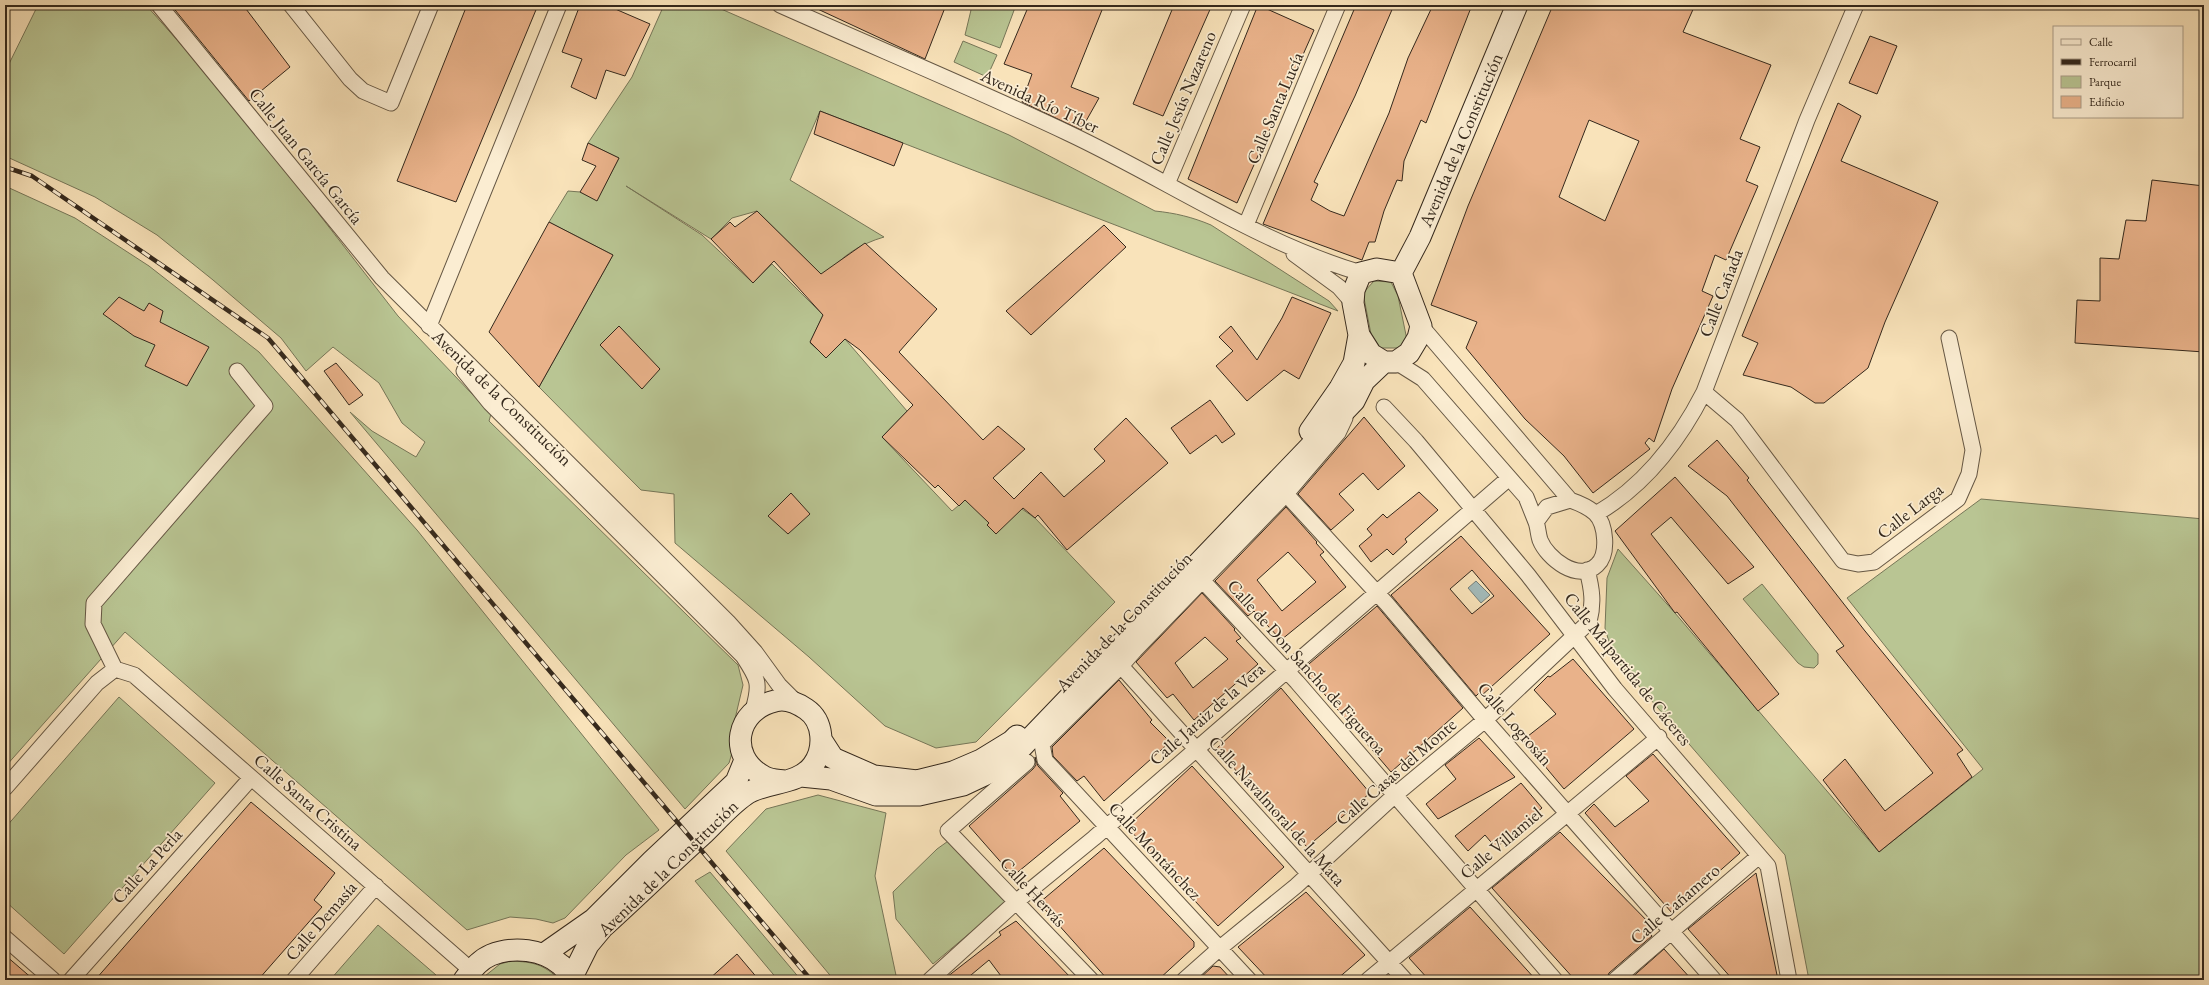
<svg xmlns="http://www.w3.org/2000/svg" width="2209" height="985" viewBox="0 0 2209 985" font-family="'EB Garamond',serif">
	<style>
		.green { fill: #b9c593; stroke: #767658 }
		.water { fill: #a3bbbb; stroke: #77807b }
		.building { fill: #e9b28a; stroke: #34281c; fill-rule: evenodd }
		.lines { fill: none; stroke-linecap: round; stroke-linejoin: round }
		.street-casing { stroke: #655744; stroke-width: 17 }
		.secondary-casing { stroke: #34281c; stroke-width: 23 }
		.street { stroke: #fbedd2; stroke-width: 15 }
		.secondary { stroke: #fbedd2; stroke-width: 21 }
		.rail-casing { stroke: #34281c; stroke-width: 4.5 }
		.rail { stroke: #fbedd2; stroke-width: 3; stroke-dasharray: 9; stroke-linecap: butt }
		.labels { text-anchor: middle; stroke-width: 3.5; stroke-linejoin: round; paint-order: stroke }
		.street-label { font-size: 18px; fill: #34281c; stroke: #fbedd2 }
	</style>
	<rect width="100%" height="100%" fill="#f9e3ba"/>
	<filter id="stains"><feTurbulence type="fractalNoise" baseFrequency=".005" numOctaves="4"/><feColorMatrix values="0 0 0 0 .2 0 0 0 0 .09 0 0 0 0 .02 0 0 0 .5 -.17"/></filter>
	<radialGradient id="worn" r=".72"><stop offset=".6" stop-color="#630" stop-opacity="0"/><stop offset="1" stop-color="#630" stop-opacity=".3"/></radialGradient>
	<path class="green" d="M38 5H146L232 102 398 316 491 414 489 421 738 665 743 685 734 723 732 753 729 763 685 809 350 412 372 431 416 457 425 442 402 423 379 383 333 347 306 371 281 338 213 280 157 235 95 197 5 156V72Z
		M664 5H712L1009 135 1155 211C1175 213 1192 217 1211 225L1329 301 1338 311 820 111 790 180 884 237C860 244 839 257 825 278L757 211 732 218 711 239 626 186 702 235 753 283 772 264 823 315 810 343 826 357 845 339 907 411 882 437 952 511 965 500 1022 509 1035 518 1115 602 976 742 936 748 885 726 809 657 675 543 674 494 641 490 539 387 613 255 549 222 568 191 580 192 597 200 619 158 588 143 632 77Z
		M964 5H1016L1000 48 965 35 971 10Z
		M963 41 997 55 987 77 954 62Z
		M5 186 75 218 149 266 259 352 417 530 659 830 626 855 565 918 553 923 536 919 510 917 467 930 125 632 5 767Z
		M1374 281 1391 282 1398 296 1407 340 1398 348H1380L1371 334 1363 293Z
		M1981 499 2204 519V980H1809L1785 855 1613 656 1605 628 1607 578 1618 549 1675 613 1879 852 1983 769 1847 598Z
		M1762 584 1818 654V664L1814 668 1804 667 1798 663 1743 599Z
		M119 697 215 783 64 954 5 901V828Z
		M818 795 886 813 875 876 897 980H834L726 851 766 809Z
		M951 839 1008 901 933 964 896 919 893 892 937 849Z
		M710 872 801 980H778L695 881Z
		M378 925 436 975 435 980H330Z
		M511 961C534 962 543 964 560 980H480L500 964Z"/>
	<path class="water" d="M1476 581 1490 595 1481 603 1468 588Z"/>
	<path class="building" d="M171 5H243L290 67 249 101Z
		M467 5H538L456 202 397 181Z
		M580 5H606L650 24 625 76 606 70 596 99 571 87 582 59 562 52Z
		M809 5H946L925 59Z
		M1029 5H1104L1071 87 1099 98 1081 130 1022 102 1032 74 1004 64Z
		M1174 5H1212L1163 116 1133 104Z
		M1258 5 1314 30 1237 203 1188 179Z
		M1356 5H1394L1355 96 1314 182 1318 184 1311 200 1330 211 1344 216 1389 113 1408 58 1433 5H1472L1426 123 1421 120 1404 161 1402 181 1397 180 1384 211 1375 242H1369L1362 260 1263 224Z
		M1553 5H1695L1683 32 1771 65 1740 139 1760 147 1746 181 1758 186 1726 260 1715 255 1702 291 1713 296 1672 389 1654 442 1649 438 1645 443 1650 449 1593 493 1564 456 1525 419 1466 348 1477 322 1431 305 1468 206ZM1589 120 1639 141 1605 221 1559 197Z
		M1870 36 1897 46 1877 94 1849 83Z
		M1838 103 1861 116 1841 161 1938 202 1885 322 1868 368 1824 403H1815L1791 387 1743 375 1758 343 1742 336Z
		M820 111 903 143 894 166 814 134Z
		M588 143 619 158 597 201 580 192 596 166 582 160Z
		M2152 180 2204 186V352L2075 343 2077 300 2100 301V258L2119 259 2126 220 2146 221Z
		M757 211 821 274 865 243 937 309 899 352 983 440 998 426 1025 449 993 478 1014 499 1041 472 1064 497 1105 461 1094 449 1126 418 1168 463 1067 550 1038 515 1035 518 1023 508 996 534 987 525 989 523 965 500 959 506 938 485 935 488 882 437 913 405 860 350 845 339 826 358 810 342 823 315 774 261 753 283 711 239 730 222 735 227Z
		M549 222 613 255 539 387 489 332Z
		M1104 225 1126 247 1031 335 1006 311Z
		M119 297 144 311 149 303 163 311 160 322 209 347 187 386 145 366 155 345 134 336 103 314Z
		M1292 297 1331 313 1299 379 1284 370 1247 401 1216 366 1233 351 1219 337 1231 326 1257 360 1282 318Z
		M619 326 660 369 642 389 600 345Z
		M336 363 363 395 349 405 324 371Z
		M1210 400 1235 434 1222 443 1216 435 1190 454 1171 428Z
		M1364 417 1405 466 1378 490 1363 473 1339 494 1354 510 1331 530 1298 494Z
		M1717 440 1749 478 1747 480 1865 631 1963 750 1957 754 1972 777 1879 852 1823 780 1845 759 1885 811 1933 773 1836 651 1844 646 1727 496 1688 466Z
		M1675 477 1754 567 1728 584 1671 517 1651 534 1779 694 1758 711 1677 612 1675 613 1615 531Z
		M1419 492 1438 510 1405 539 1407 542 1393 555 1387 549 1371 562 1359 546 1372 535 1367 529 1383 514 1387 518Z
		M791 493 810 514 788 534 768 516Z
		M1286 507 1317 542 1316 543 1324 552 1320 555 1346 587 1281 640 1254 611 1248 616 1215 581ZM1288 552 1316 582 1282 611 1257 580Z
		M1461 536 1550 634 1481 696 1479 693 1476 696 1391 595ZM1472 570 1494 596 1472 614 1450 589Z
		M1202 593 1235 629 1234 630 1241 638 1236 641 1258 664 1194 720 1173 694 1167 698 1136 662ZM1205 637 1228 659 1193 688 1175 663Z
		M1377 606 1463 708 1391 772 1303 669Z
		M1573 659 1634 729 1564 789 1523 740 1556 714 1534 690 1548 676 1550 677Z
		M1119 680 1152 720 1150 722 1170 742 1104 801 1084 776 1077 781 1053 756 1052 747Z
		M1281 688 1370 793 1307 847 1216 749Z
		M1479 738 1515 777 1438 819 1426 804 1456 779 1445 765Z
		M1653 754 1740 853 1672 913 1585 813 1594 804 1615 827 1649 801 1626 776Z
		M1035 757 1038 766 1063 793 1060 796 1080 821 1013 876 969 826 1033 769 1036 765Z
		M1192 766 1284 867 1218 926 1127 827Z
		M1521 783 1542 808 1496 848 1485 835 1468 851 1455 836Z
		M251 802 335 873 314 900 322 907 258 980H95Z
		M1560 832 1655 929 1650 933 1652 936 1609 973 1606 980H1575L1492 888Z
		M1104 848 1194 942V947L1158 980H1108L1039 903Z
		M1756 873 1778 980H1733L1688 929Z
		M1306 892 1365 955 1336 980H1269L1238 947Z
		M1470 907 1536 980H1429L1409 958Z
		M1016 921 1073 980H1004L989 960 965 980H943L1001 935 999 932Z
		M1664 949 1692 980H1629Z
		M737 954 759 980H708Z
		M5 955 34 980H5Z
		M1213 966 1220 967 1232 980H1198Z"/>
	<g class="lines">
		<defs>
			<path id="street" d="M159 5 382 278 728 622 755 652 779 685 797 703
				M291 5 350 79 363 91 391 103 431 5
				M780 5C876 48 973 88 1068 133 1166 179 1257 242 1361 273
				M1856 5 1807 120 1704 392 1737 420 1843 561 1858 564 1874 562 1958 499 1969 474 1973 450 1949 338
				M1167 184 1243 5
				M1246 225 1338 5
				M1294 254 1339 287 1353 303
				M429 326 559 5
				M1421 326 1570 500
				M1396 362 1423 379 1526 497 1536 522
				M464 371 490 403 743 656C758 679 761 683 753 710
				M1384 407 1416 441 1528 575 1615 689 1768 866 1789 980
				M1286 494 1387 604 1485 720 1714 980
				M1570 500C1579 503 1588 507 1595 513 1606 524 1609 554 1597 565 1578 583 1547 558 1540 540 1538 534 1538 527 1536 522L1547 507Z
				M1596 514C1644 486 1679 441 1704 392
				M1202 580 1297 682 1555 980
				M1121 666 1405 980
				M115 669 134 675 471 970
				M115 669 93 624 94 603 265 406 237 371
				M1027 762 948 831 1091 980
				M5 788 97 683 115 669
				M5 938 53 980
				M71 980 251 778
				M294 980 376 886
				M930 980 1017 901 1094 838 1509 478
				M1184 980 1220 948 1296 886 1395 795 1485 720 1589 622C1594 603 1592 589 1587 570
				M1249 980 1045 760 1042 744 1121 666 1135 650 1286 494 1338 433 1345 418
				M1368 980 1659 737
				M1615 980 1759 856"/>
			<path id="secondary" d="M1377 269 1401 273 1421 326 1418 338 1409 353 1396 362H1384L1371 354 1359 335 1353 303 1354 290 1361 273Z
				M1401 273 1420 237 1517 5
				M1310 431 1340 388 1354 363 1359 335
				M822 741 833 758 874 776 917 781 953 772 981 760 1012 741 1017 736
				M801 776 831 779 876 795H919L963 785 997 769 1018 751 1354 401 1364 381 1384 362
				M544 954 594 919 652 861 736 782 745 760
				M571 979 588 945 603 927C636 897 668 866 701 836 715 823 729 806 745 795 764 781 798 786 813 765 825 749 824 721 806 709 797 703 785 698 775 701 736 710 727 756 763 776 769 780 777 780 784 781
				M464 980C471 970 479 960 491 955 513 946 543 949 561 965 566 969 569 975 572 980"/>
		</defs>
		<use href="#street" class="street-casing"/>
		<use href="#secondary" class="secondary-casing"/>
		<use href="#street" class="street"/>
		<use href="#secondary" class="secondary"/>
		<defs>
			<path id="rail" d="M5 167 32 176 268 338 811 980"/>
		</defs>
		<use href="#rail" class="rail-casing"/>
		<use href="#rail" class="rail"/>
	</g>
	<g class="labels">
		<g class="street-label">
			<text transform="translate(1183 98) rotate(-67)" y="6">Calle Jesús Nazareno</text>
			<text transform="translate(1040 101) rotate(25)" y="6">Avenida Río Tíber</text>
			<text transform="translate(1275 108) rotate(-67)" y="6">Calle Santa Lucía</text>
			<text transform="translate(1461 140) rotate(-67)" y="6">Avenida de la Constitución</text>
			<text transform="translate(306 156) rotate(51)" y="6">Calle Juan García García</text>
			<text transform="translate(1721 293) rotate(-69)" y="6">Calle Cañada</text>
			<text transform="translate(502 398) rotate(44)" y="6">Avenida de la Constitución</text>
			<text transform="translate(1910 511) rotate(-38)" y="6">Calle Larga</text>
			<text transform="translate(1124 622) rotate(-46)" y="6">Avenida de la Constitución</text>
			<text transform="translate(1307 667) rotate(48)" y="6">Calle de Don Sancho de Figueroa</text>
			<text transform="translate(1628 669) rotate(51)" y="6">Calle Malpartida de Cáceres</text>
			<text transform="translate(1207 714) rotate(-41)" y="6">Calle Jaraiz de la Vera</text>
			<text transform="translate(1515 724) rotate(49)" y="6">Calle Logrosán</text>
			<text transform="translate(1396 772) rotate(-41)" y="6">Calle Casas del Monte</text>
			<text transform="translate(308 802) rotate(41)" y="6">Calle Santa Cristina</text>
			<text transform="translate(1277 811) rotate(48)" y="6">Calle Navalmoral de la Mata</text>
			<text transform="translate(1501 843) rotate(-40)" y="6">Calle Villamiel</text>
			<text transform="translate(1155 851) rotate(47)" y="6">Calle Montánchez</text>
			<text transform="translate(147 866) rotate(-48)" y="6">Calle La Perla</text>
			<text transform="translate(668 868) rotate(-44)" y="6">Avenida de la Constitución</text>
			<text transform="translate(1033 892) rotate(47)" y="6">Calle Hervás</text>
			<text transform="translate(1675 904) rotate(-41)" y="6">Calle Cañamero</text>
			<text transform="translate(321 921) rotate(-49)" y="6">Calle Demasía</text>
		</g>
	</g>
	<rect width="2209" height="985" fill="none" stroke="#f9e3ba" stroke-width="20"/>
	<rect x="6" y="6" width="2197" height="973" fill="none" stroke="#34281c" stroke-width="2"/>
	<rect x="10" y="10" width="2189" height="965" fill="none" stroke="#34281c"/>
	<rect x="2053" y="26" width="130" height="92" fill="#fbedd2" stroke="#ab9e89"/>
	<rect x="2061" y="39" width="20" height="6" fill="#fbedd2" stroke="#ab9e89"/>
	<text x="2089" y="46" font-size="12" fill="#34281c">Calle</text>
	<rect x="2061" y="59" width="20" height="6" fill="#34281c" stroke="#ab9e89"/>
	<text x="2089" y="66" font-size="12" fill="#34281c">Ferrocarril</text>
	<rect x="2061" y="76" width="20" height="12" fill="#b9c593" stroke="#ab9e89"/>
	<text x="2089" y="86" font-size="12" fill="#34281c">Parque</text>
	<rect x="2061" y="96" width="20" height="12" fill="#e9b28a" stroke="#ab9e89"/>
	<text x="2089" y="106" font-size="12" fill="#34281c">Edificio</text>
	<rect width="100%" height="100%" filter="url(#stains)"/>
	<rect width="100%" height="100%" fill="url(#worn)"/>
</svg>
